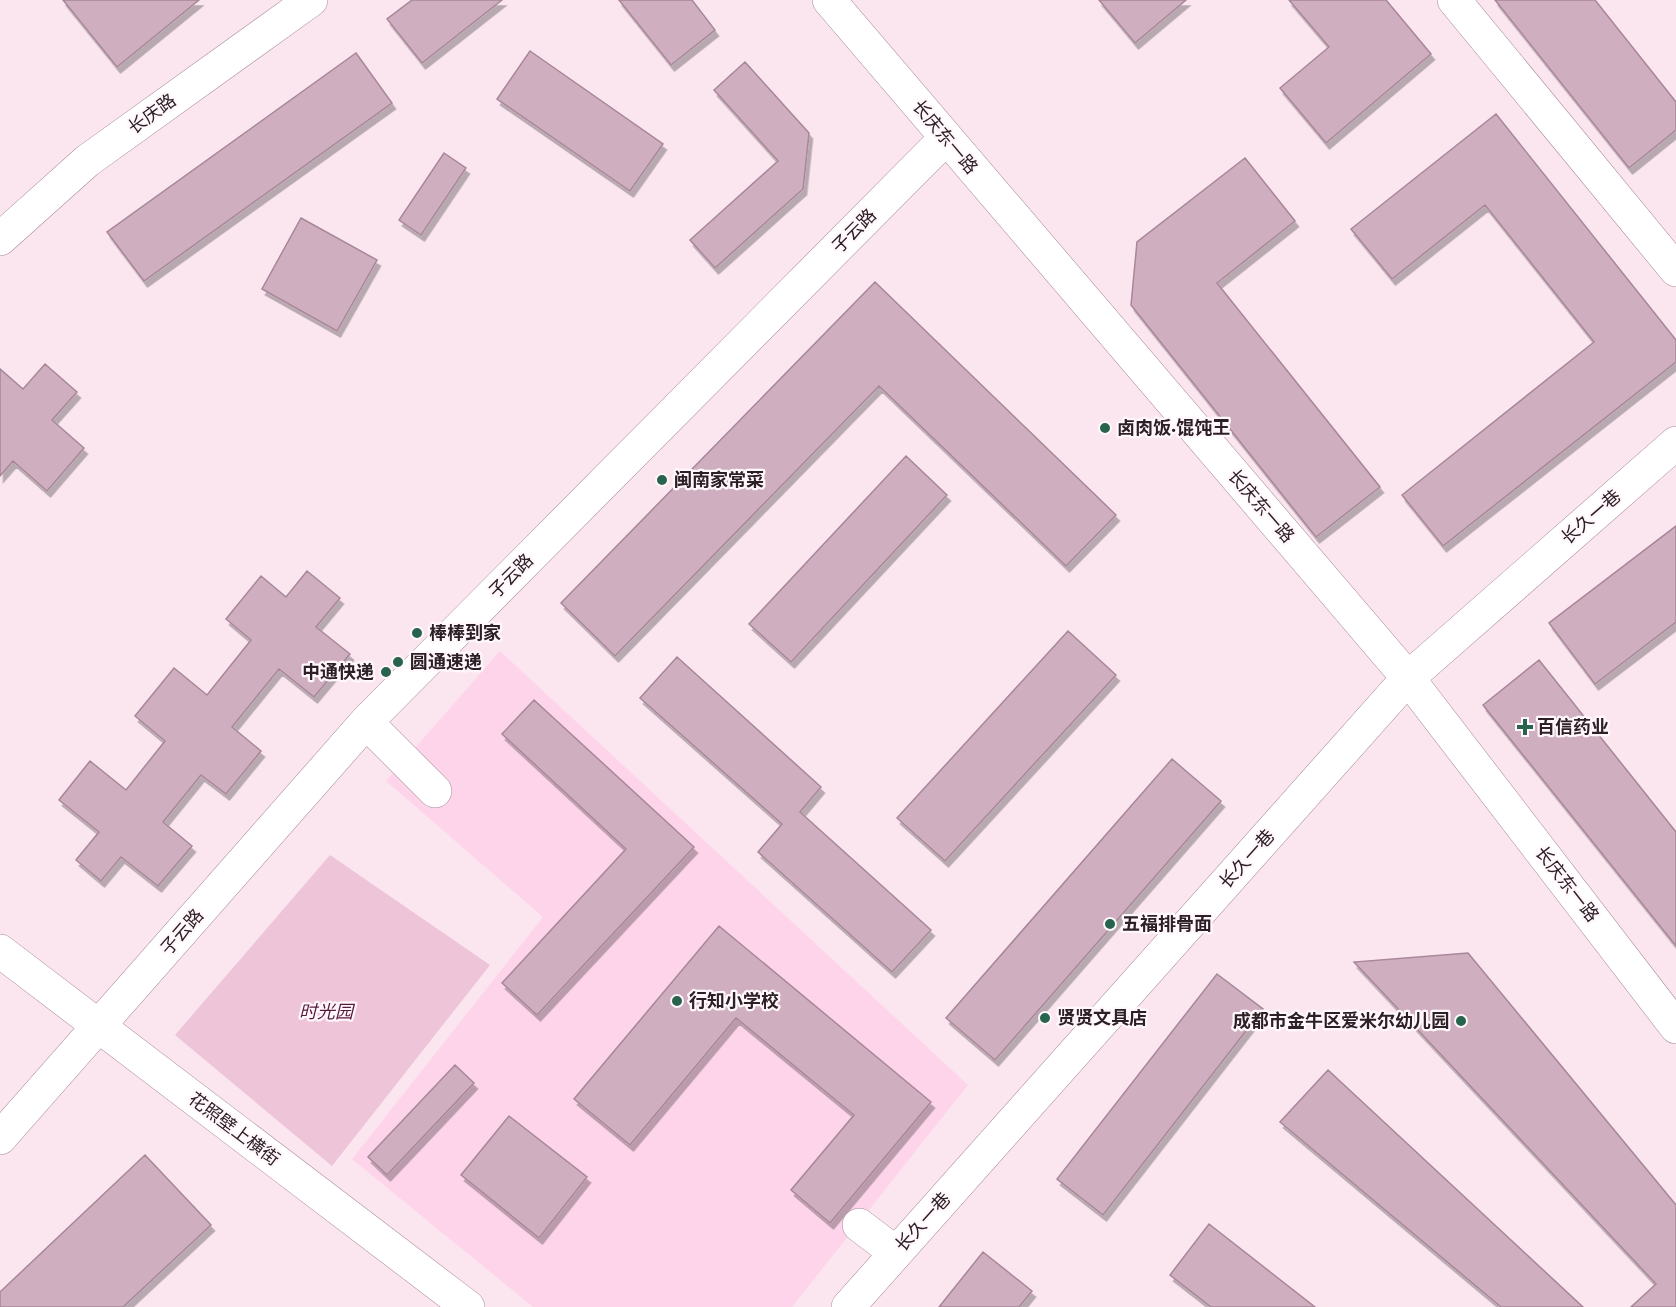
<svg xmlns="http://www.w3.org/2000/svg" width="1676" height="1307" viewBox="0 0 1676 1307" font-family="'Crimson Pro','Noto Sans SC',serif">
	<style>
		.built { fill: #fed4ea }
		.green { fill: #eec4d9 }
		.building { fill: #cfaebf; stroke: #a78798; stroke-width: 1.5; filter: url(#shadow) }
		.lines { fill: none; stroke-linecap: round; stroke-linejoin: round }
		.minor-casing { stroke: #a78898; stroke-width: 34 }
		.major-casing { stroke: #a78898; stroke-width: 34 }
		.minor { stroke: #fff; stroke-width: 33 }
		.major { stroke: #fff; stroke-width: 33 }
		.poi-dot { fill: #27634d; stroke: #fff7fb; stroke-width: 2 }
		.labels { text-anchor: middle; stroke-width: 4.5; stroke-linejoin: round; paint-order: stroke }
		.street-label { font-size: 18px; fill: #2c2026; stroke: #fff7fb }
		.poi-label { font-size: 18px; font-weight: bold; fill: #2c2026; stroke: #fff7fb; text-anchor: start }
		.park-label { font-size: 18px; font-style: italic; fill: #56193e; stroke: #fff7fb }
	</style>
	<defs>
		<filter id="shadow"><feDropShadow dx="3.5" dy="6" stdDeviation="0" flood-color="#0004"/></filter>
	</defs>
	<rect width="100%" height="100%" fill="#fbe6f0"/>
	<path class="built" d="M500 651 968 1085 792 1307H533L352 1159 543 917 386 781Z"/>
	<path class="green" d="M330 855 490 965 332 1166 175 1035Z"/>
	<path class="building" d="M63 0H199L117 67Z
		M412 0H502L422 63 387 19Z
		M619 0H692L715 30 671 65Z
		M1099 0H1186L1135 43Z
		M1289 0H1386L1431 54 1326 143 1280 88 1329 47Z
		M1495 0H1595L1676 102V130L1629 168Z
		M530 51 663 144 630 191 497 99Z
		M356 53 392 103 144 281 107 232Z
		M745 62 809 133 803 189 715 268 690 240 778 161 714 90Z
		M1496 114 1676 340V362L1443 546 1402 495 1594 342 1485 205 1392 279 1351 229Z
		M444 153 466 168 421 235 399 220Z
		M1245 158 1295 221 1217 283 1380 487 1316 537 1131 305 1137 242Z
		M301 218 377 260 337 331 262 289Z
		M875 282 1116 515 1066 566 879 386 615 656 561 603Z
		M45 364 77 392 52 420 84 448 47 491 13 461 0 476V369L23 389Z
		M906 456 947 495 791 662 749 624Z
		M1676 526V622L1595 684 1549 623Z
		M307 571 340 598 316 627 350 654 314 697 279 669 232 727 261 751 226 794 201 775 163 822 192 846 158 886 121 857 101 881 76 860 99 832 59 800 90 761 126 790 165 741 135 716 174 668 207 695 251 640 226 619 261 576 286 597Z
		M1068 631 1116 675 945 861 897 818Z
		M677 657 821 787 800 812 931 930 892 972 758 852 782 824 640 698Z
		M1539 660 1676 832V946L1483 705Z
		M534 700 694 847 537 1015 502 983 626 849 502 734Z
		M1172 759 1221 801 995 1060 946 1018Z
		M719 926 931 1102 830 1223 791 1190 854 1115 736 1018 630 1145 574 1099Z
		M1468 953 1676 1205V1307H1631L1656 1284 1354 962Z
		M1217 974 1263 1009 1103 1215 1057 1179Z
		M455 1065 474 1083 387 1175 368 1157Z
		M1328 1070 1583 1307H1501L1280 1122Z
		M509 1116 587 1177 539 1238 461 1175Z
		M145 1155 211 1225 123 1307H0V1292Z
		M1209 1224 1315 1307H1211L1170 1275Z
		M983 1252 1032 1291 1019 1307H939Z"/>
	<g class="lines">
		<defs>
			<path id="minor" d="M1454 0 1676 270
				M0 239 87 161 311 0
				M366 722 435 791
				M0 951 468 1307
				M0 1138 366 722 946 138
				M859 1225 896 1253
				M848 1307 1408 678 1676 443"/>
			<path id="major" d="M829 0 1408 678 1676 1027"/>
		</defs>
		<use href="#minor" class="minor-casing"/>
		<use href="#major" class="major-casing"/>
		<use href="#minor" class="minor"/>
		<use href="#major" class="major"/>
	</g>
	<g class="poi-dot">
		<circle cx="1105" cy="428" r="6"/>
		<circle cx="662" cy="480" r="6"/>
		<circle cx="417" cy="633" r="6"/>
		<circle cx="398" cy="662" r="6"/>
		<circle cx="386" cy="672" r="6"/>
		<path d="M1522 718h6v6h6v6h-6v6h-6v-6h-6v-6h6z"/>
		<circle cx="1110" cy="924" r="6"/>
		<circle cx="677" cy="1001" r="6"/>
		<circle cx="1045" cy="1018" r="6"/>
		<circle cx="1461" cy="1021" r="6"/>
	</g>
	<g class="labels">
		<g class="street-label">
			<text transform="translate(152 114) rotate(-36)" y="6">长庆路</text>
			<text transform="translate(945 137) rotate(50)" y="6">长庆东一路</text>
			<text transform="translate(854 231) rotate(-45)" y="6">子云路</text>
			<text transform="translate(1261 506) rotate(49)" y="6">长庆东一路</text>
			<text transform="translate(1591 517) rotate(-41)" y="6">长久一巷</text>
			<text transform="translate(511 576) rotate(-45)" y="6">子云路</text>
			<text transform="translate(1247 859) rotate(-48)" y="6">长久一巷</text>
			<text transform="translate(1567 884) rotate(52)" y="6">长庆东一路</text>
			<text transform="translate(182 932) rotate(-49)" y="6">子云路</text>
			<text transform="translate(234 1129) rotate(37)" y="6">花照壁上横街</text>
			<text transform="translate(923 1222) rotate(-48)" y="6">长久一巷</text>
		</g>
		<g class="poi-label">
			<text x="1117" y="434">卤肉饭·馄饨王</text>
			<text x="674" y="486">闽南家常菜</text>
			<text x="429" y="639">棒棒到家</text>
			<text x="410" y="668">圆通速递</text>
			<text x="374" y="678" text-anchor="end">中通快递</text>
			<text x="1537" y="733">百信药业</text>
			<text x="1122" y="930">五福排骨面</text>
			<text x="689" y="1007">行知小学校</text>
			<text x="1057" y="1024">贤贤文具店</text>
			<text x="1449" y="1027" text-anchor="end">成都市金牛区爱米尔幼儿园</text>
		</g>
		<g class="park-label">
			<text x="326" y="1018">时光园</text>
		</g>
	</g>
</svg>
